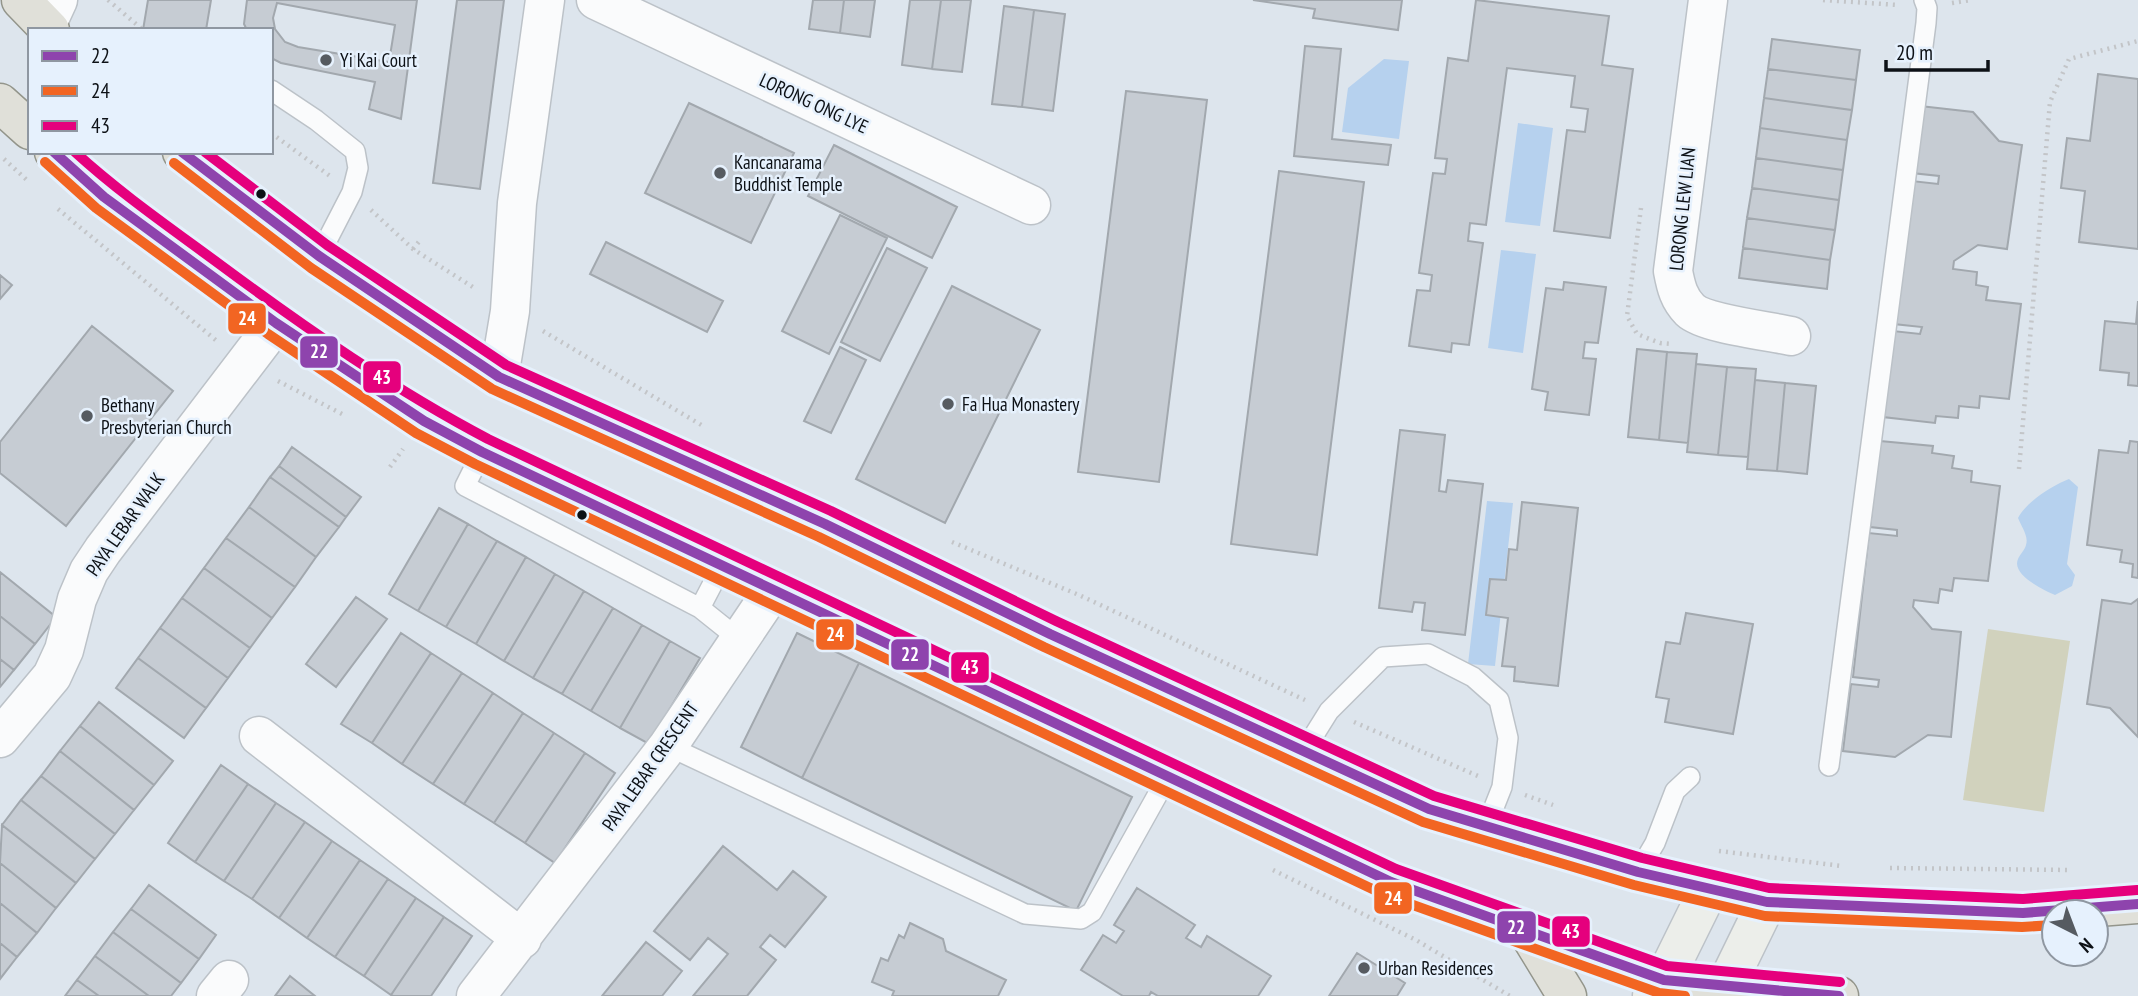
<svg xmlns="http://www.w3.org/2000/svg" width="2138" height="996" viewBox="0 0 2138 996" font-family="'PT Sans Narrow',sans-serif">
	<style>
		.green { fill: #d1d2bd }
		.water { fill: #b6d1ee }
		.building { fill: #c6ccd3; stroke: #a2a8ae; stroke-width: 2; fill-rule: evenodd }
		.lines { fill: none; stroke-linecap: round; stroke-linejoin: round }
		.service-casing { stroke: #bcc2c8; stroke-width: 22 }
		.minor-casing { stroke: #bcc2c8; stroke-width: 41 }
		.secondary-casing { stroke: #bcc2c8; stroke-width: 41 }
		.primary-casing { stroke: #93958b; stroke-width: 41 }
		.path { stroke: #c3c5c8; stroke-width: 4.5; stroke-dasharray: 2 5; stroke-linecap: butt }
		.service { stroke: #fafbfc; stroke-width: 19 }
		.minor { stroke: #fafbfc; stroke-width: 38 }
		.secondary { stroke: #eceeea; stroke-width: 38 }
		.primary { stroke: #e0e0d9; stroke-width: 38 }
		.bus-1-casing { stroke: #e6f1fd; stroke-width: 16 }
		.bus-2-casing { stroke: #e6f1fd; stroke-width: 16 }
		.bus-3-casing { stroke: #e6f1fd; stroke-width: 16 }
		.bus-1 { stroke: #8e44ad; stroke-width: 10 }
		.bus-2 { stroke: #f26522; stroke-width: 10 }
		.bus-3 { stroke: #e5007d; stroke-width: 10 }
		.poi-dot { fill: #565b61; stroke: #e6f1fd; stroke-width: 2.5 }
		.bus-dot { fill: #0d1116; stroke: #e6f1fd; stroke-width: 2.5 }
		.labels { text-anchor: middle; stroke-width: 5; stroke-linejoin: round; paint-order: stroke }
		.poi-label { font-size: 19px; fill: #0d1116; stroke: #e6f1fd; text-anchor: start }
		.street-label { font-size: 19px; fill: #0d1116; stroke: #e6f1fd }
		.line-badge { stroke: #e6f1fd; stroke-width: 2.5 }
		.badge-label { font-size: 19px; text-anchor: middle; font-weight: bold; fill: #fff }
	</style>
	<rect width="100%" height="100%" fill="#dde5ed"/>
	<path class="green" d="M1988 629 2070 641 2044 812 1963 800Z"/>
	<path class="water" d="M1384 59 1409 61 1399 139 1342 132 1348 88Z
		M1518 123 1553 128 1540 226 1505 222Z
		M1501 250 1536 254 1523 353 1488 348Z
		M2069 479 2078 487 2067 564 2075 575 2072 586 2055 595C2044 590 2011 575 2018 559 2020 554 2025 550 2026 545 2029 536 2021 526 2018 518 2026 502 2053 485 2069 479Z
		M1487 501 1513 503 1495 666 1468 664Z"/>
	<path class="building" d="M148 0H211L206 30H143Z
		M247 0H417L401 119 369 109 375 82 281 63 271 58V30H247L244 24ZM277 3 395 25 389 62 298 47 285 42 275 29 273 18Z
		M457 0H504L480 189 433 183Z
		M813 0H844L840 33 809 29Z
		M844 0H875L870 37 840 33Z
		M910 0H941L932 69 902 65Z
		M941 0H971L962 72 932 69Z
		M1253 0H1402L1398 30 1313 18 1315 9Z
		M1476 0 1609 16 1602 65 1633 69 1610 238 1554 231 1567 130 1585 132 1588 109 1571 107 1575 76 1507 68 1486 225 1470 223 1468 241 1483 243 1469 345 1452 343 1451 352 1409 346 1417 290 1430 291 1432 275 1419 273 1433 173 1445 174 1447 159 1435 158 1448 58 1468 61Z
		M1004 6 1034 10 1022 107 992 104Z
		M1034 10 1065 14 1053 111 1022 107Z
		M1772 39 1860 50 1856 80 1768 69Z
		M1305 46 1341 49 1332 139 1391 145 1388 165 1294 156Z
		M1768 69 1856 80 1852 110 1764 98Z
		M2098 74 2138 79V249L2079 242 2085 191 2061 188 2067 138 2090 141Z
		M1126 91 1207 100 1159 482 1078 472Z
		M1764 98 1852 110 1847 140 1760 128Z
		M689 103 794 153 751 243 645 193Z
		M1920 106 1973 112 1999 141 2022 145 2007 249 1978 245 1954 261 1953 269 1977 272 1976 285 1988 287 1986 300 2021 304 2009 399 1980 396 1979 408 1959 406 1958 418 1936 416 1935 423 1883 417 1893 331 1920 334 1922 327 1894 324 1912 181 1938 184 1939 176 1912 173Z
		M1760 128 1847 140 1843 170 1756 158Z
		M834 145 957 207 932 258 808 196Z
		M1756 158 1843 170 1839 200 1752 188Z
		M1279 171 1364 182 1317 555 1231 544Z
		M1752 188 1839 200 1835 230 1747 218Z
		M840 215 887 238 829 354 782 331Z
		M1747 218 1835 230 1830 260 1743 248Z
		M606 242 723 301 707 332 590 274Z
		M887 248 927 268 880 361 841 342Z
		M1743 248 1830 260 1827 289 1739 278Z
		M0 275 12 285 0 299Z
		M1564 282 1606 287 1598 343 1585 342 1583 358 1596 359 1589 415 1545 410 1548 392 1532 389 1546 288 1563 290Z
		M952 286 1040 330 945 523 856 479Z
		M2138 301V386L2128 385 2129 373 2100 370 2105 321 2136 324Z
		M92 326 173 391 66 526 0 473V442Z
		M840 347 866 360 831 433 804 421Z
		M1637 349 1667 352 1659 440 1628 437Z
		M1667 352 1697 354 1688 443 1659 440Z
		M1696 364 1727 367 1718 455 1687 452Z
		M1727 367 1756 369 1748 457 1718 455Z
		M1755 380 1785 383 1777 471 1747 469Z
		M1785 383 1816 386 1807 474 1777 471Z
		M1400 430 1445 435 1439 491 1446 492 1448 480 1483 484 1465 635 1422 630 1425 603 1414 602 1412 612 1379 608Z
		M1880 441 1933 446 1932 453 1954 456 1952 468 1972 471 1971 482 2000 486 1988 581 1954 578 1952 591 1940 589 1938 603 1914 600 1913 607 1932 629 1961 632 1951 737 1928 735 1895 757 1843 751 1851 684 1878 687 1879 680 1853 677 1869 533 1897 536V530L1870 527Z
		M2130 441 2138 442V578L2132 577 2133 564 2120 562 2122 550 2087 545 2099 450 2128 453Z
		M292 447 361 497 346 517 279 466Z
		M279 466 346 517 339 527 270 477Z
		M270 477 339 527 316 557 249 507Z
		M1522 502 1578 508 1558 686 1514 681 1515 667 1502 666 1508 618 1486 615 1490 579 1506 580 1509 549 1517 550Z
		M249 507 316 557 295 587 226 538Z
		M439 508 468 524 418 611 389 594Z
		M468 524 497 541 446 627 418 611Z
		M226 538 295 587 272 618 204 568Z
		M497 541 526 557 476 644 446 627Z
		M526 557 555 574 504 661 476 644Z
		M204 568 272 618 250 648 182 598Z
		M0 572 56 617 35 644 0 616Z
		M555 574 584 591 533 678 504 661Z
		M584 591 613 608 562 694 533 678Z
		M356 597 387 619 336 687 306 664Z
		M182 598 250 648 228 678 160 628Z
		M2138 599V737L2110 708 2087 704 2102 600 2131 604Z
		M613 608 642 625 591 711 562 694Z
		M1686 613 1753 624 1733 734 1665 722 1669 699 1656 697 1666 642 1680 644Z
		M0 616 35 644 14 670 0 659Z
		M642 625 670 641 620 728 591 711Z
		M160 628 228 678 206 708 138 658Z
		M401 633 431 653 372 743 341 724Z
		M797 633 859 663 802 778 741 747Z
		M670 641 700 658 649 744 620 728Z
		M431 653 462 673 402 764 372 743Z
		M138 658 206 708 184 738 116 688Z
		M0 659 14 670 0 687Z
		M859 663 1132 797 1076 911 802 778Z
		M462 673 493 693 433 784 402 764Z
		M493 693 523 713 464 804 433 784Z
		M99 702 173 761 154 785 80 726Z
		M523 713 554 733 494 823 464 804Z
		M80 726 154 785 134 810 60 751Z
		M554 733 585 753 525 843 494 823Z
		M60 751 134 810 115 834 41 776Z
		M585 753 615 773 555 863 525 843Z
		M221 765 248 784 195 862 168 843Z
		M41 776 115 834 95 859 21 800Z
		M248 784 276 803 224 881 195 862Z
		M21 800 95 859 76 883 2 825Z
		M276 803 305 822 252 899 224 881Z
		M305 822 332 841 279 918 252 899Z
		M2 825 76 883 56 908 0 863Z
		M332 841 360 860 307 938 279 918Z
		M723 846 777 890 793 871 826 897 785 947 770 935 760 947 776 960 747 996H693L728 954 708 938 690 960 654 931Z
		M360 860 388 879 335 957 307 938Z
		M0 863 56 908 37 933 0 903Z
		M388 879 416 898 364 976 335 957Z
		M149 885 216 935 199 959 131 909Z
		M1137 888 1195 925 1186 938 1201 947 1207 936 1271 976 1258 996H1158L1151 992 1149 996H1123L1081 970 1103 935 1116 943 1124 931 1114 925Z
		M416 898 444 917 391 995 364 976Z
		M0 903 37 933 17 957 0 943Z
		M131 909 199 959 181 983 113 932Z
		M444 917 472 936 431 996H393L391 995Z
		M910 923 943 939 946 951 1006 980 998 996H892L894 991 872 982 881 958 888 961 899 935 904 938Z
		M113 932 181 983 171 996H149L95 956Z
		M646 942 682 971 662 996H602Z
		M0 943 17 957 0 979Z
		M1357 953 1405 983 1397 996H1329Z
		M95 956 149 996H99L77 980Z
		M290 976 315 996H275Z
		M77 980 99 996H65Z"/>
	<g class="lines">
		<defs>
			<path id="service" d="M271 90 316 120 355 151 358 168 352 192 319 256
				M482 452 465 486 700 608 740 640
				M700 608 723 564
				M668 746 1025 914 1081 919 1092 912 1168 776
				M1304 751 1329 711 1383 657 1428 654 1473 677 1499 700 1508 738 1502 787 1487 825
				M1829 766 1926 23 1927 8 1924 0
				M1638 872 1655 843 1675 791 1690 777"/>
			<path id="minor" d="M596 0 1031 205
				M1708 0 1673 271C1676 287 1679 299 1690 310 1705 324 1769 331 1791 336
				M46 26 58 0
				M499 377 510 311 517 203 545 0
				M259 736 522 939
				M0 738 52 676 64 650 77 599 89 571 103 550 276 323
				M216 996 229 980
				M476 996 668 746 773 590"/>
			<path id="secondary" d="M1652 996 1664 980 1709 889
				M1721 996 1767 902"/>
			<path id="primary" d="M21 0 50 30
				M0 103 30 130
				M54 152 104 197 276 323 424 421 482 452 1391 882 1664 980 1839 996
				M182 152 319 256 499 377 825 524 1050 634 1429 809 1638 872 1767 902 2023 913 2138 904
				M1528 932 1567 996"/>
		</defs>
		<use href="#service" class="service-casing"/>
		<use href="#minor" class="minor-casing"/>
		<use href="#secondary" class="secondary-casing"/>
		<use href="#primary" class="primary-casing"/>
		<path class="path" d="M108 0 143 30
			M1823 0 1898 5
			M1952 3 1971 0
			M271 133 330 176
			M4 159 29 182
			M1641 208 1627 316 1637 334 1660 343 1672 344
			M58 209 218 342
			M371 210 413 249 476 289
			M413 249 421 239
			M543 331 703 426
			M278 381 342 414
			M390 467 403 449
			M2019 469 2050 102 2069 59 2138 41
			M952 542 1079 595 1305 700
			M1354 722 1478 776
			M1525 795 1553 805
			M1719 851 1842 866
			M1890 868 2070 870
			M1273 870 1416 940 1510 996"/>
		<use href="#service" class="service"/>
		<use href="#minor" class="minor"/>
		<use href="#secondary" class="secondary"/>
		<use href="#primary" class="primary"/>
		<defs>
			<path id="bus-1" d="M54 152 104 197 276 323 424 421 482 452 1391 882 1664 980 1839 996
				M182 152 319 256 499 377 825 524 1050 634 1429 809 1638 872 1767 902 2023 913 2138 904"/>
			<path id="bus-2" d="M45 162 96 208 268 334 416 433 475 464 1385 895 1659 993 1685 996
				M174 163 311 268 492 389 819 537 1044 647 1423 822 1634 885 1765 916 2022 927 2054 925"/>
			<path id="bus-3" d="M75 152C121 194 172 229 222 266 307 329 395 390 488 439L1396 869 1667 966 1840 982
				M205 152 327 245 506 365 831 511 1056 621 1434 796 1642 858 1769 888 2023 899 2137 890"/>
		</defs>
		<use href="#bus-1" class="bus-1-casing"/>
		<use href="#bus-2" class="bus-2-casing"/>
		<use href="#bus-3" class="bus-3-casing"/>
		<use href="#bus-1" class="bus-1"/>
		<use href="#bus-2" class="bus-2"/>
		<use href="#bus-3" class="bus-3"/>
	</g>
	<g class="poi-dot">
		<circle cx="326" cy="60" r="7"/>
		<circle cx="720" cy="173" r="7"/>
		<circle cx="948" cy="404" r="7"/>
		<circle cx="87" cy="416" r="7"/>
		<circle cx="1364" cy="968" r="7"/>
	</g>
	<g class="bus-dot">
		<circle cx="261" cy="194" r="6"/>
		<circle cx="582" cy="515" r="6"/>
	</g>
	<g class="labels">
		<g class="poi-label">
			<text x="340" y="67">Yi Kai Court</text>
			<text x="734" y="169">Kancanarama<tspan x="734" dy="22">Buddhist Temple</tspan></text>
			<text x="962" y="411">Fa Hua Monastery</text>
			<text x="101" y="412">Bethany<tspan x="101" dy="22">Presbyterian Church</tspan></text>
			<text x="1378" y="975">Urban Residences</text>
		</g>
		<g class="street-label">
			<text transform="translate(814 103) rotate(25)" y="7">LORONG ONG LYE</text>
			<text transform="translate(1682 209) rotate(-84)" y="7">LORONG LEW LIAN</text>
			<text transform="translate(125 524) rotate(-55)" y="7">PAYA LEBAR WALK</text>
			<text transform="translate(650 766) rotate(-55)" y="7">PAYA LEBAR CRESCENT</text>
		</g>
	</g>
	<g class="line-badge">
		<rect x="227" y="302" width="40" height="33" rx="7" fill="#f26522"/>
		<rect x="299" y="335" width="40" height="34" rx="7" fill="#8e44ad"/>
		<rect x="362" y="360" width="40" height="34" rx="7" fill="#e5007d"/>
		<rect x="815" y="618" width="40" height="33" rx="7" fill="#f26522"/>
		<rect x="890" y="638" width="40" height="33" rx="7" fill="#8e44ad"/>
		<rect x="950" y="651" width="40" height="33" rx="7" fill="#e5007d"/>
		<rect x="1373" y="881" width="40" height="34" rx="7" fill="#f26522"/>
		<rect x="1496" y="910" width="41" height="34" rx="7" fill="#8e44ad"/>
		<rect x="1551" y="915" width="40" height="33" rx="7" fill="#e5007d"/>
	</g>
	<g class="badge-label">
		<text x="247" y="325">24</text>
		<text x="319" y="358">22</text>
		<text x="382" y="384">43</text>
		<text x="835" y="641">24</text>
		<text x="910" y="661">22</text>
		<text x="970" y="674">43</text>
		<text x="1393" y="905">24</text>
		<text x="1516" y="934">22</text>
		<text x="1571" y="938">43</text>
	</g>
	<rect x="28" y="28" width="245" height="126" fill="#e6f1fd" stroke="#8f97a1" stroke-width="2"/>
	<rect x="42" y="51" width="35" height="10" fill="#8e44ad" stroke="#8f97a1" stroke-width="2"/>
	<text x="91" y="63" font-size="21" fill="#0d1116">22</text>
	<rect x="42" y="86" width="35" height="10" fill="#f26522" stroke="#8f97a1" stroke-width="2"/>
	<text x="91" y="98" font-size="21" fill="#0d1116">24</text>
	<rect x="42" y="121" width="35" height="10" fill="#e5007d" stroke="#8f97a1" stroke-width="2"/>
	<text x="91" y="133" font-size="21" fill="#0d1116">43</text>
	<g transform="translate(2075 933) rotate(138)"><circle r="33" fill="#e6f1fd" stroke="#8f97a1" stroke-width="2"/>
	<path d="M0-5L12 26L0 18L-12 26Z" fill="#565b61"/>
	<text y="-10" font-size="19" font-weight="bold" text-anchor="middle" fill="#0d1116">N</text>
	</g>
	<path d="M1886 60v10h102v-10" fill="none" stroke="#0d1116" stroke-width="3.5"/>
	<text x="1896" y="60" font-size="21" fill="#0d1116" stroke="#e6f1fd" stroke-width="5" paint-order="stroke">20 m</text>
</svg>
